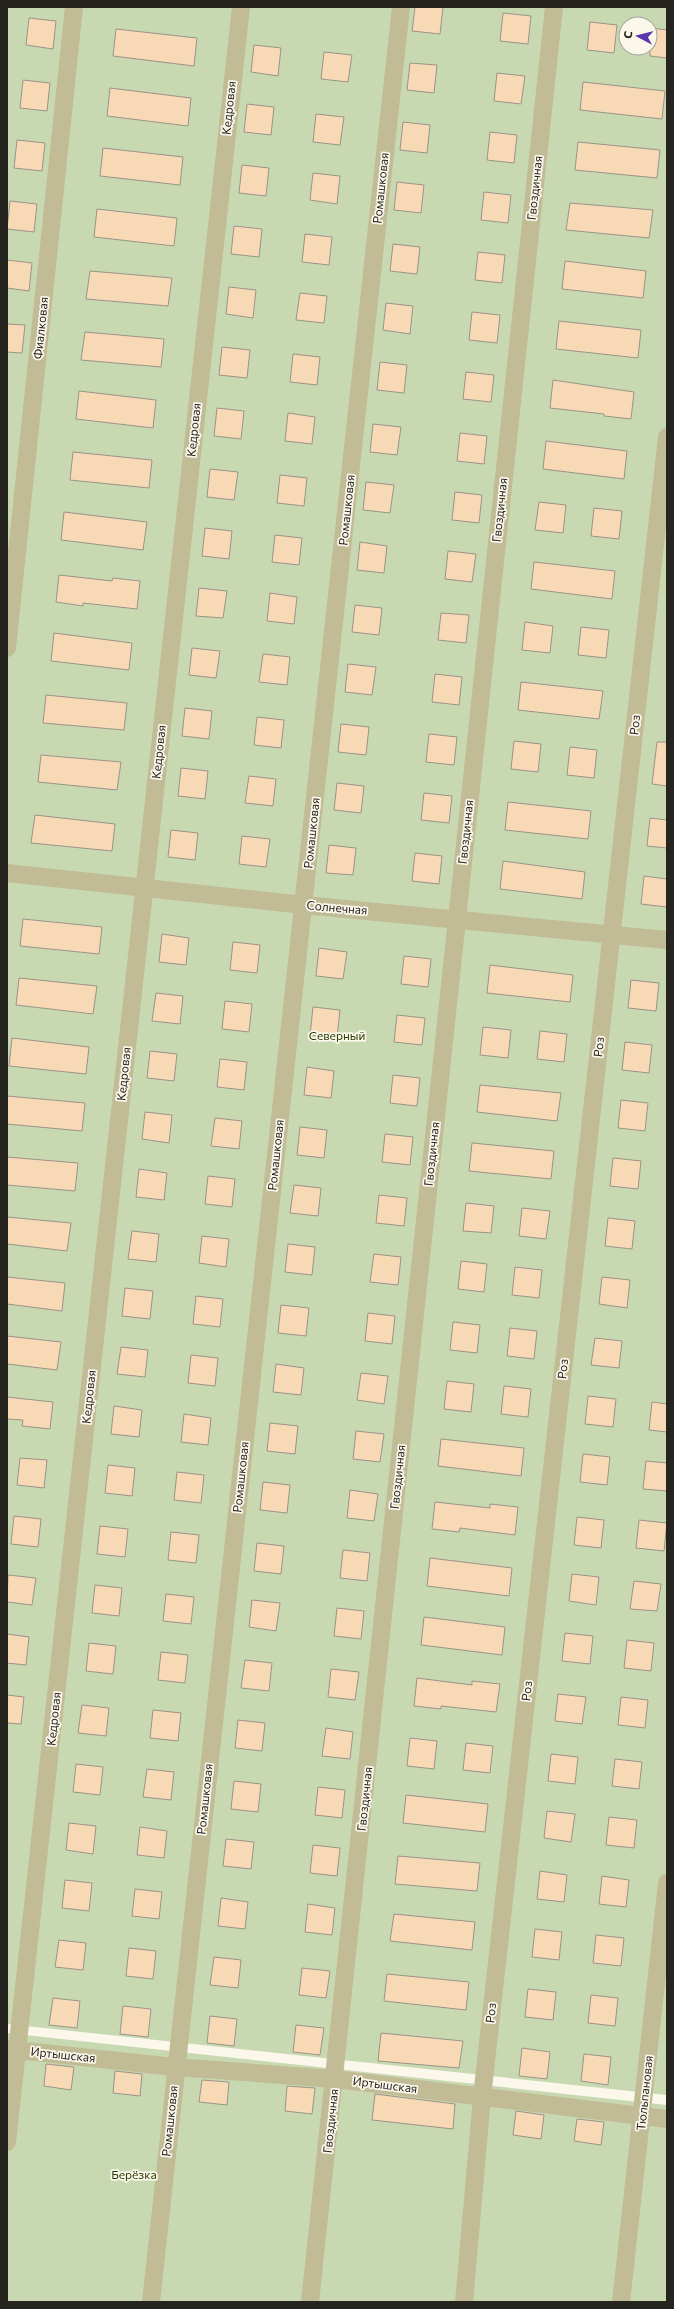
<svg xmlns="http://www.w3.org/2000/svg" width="674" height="2309" viewBox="0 0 674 2309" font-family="Commissioner,sans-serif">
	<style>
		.green { fill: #c8d9b2; fill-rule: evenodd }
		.building { fill: #f7d9b6; stroke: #9b938a }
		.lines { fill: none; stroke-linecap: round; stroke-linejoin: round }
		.street { stroke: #c1bc96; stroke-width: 18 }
		.labels { text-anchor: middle; stroke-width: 3.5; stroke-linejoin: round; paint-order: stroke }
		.street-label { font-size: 12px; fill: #26241f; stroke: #fcf7eb }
		.park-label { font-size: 12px; fill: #293c00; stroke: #fcf7eb }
	</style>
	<rect width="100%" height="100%" fill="#fcf7eb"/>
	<path class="green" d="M7 7H667V2095L7 2024ZM626 24H650V48H626Z
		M7 2033 667 2105V2302H7Z"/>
	<path class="building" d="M415 7H443L440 34 412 31Z
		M503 13 531 16 528 44 500 41Z
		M29 18 56 21 53 49 26 45Z
		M590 22 617 25 614 53 587 50Z
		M650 28 667 30V58L650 56Z
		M116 29 197 38 194 66 113 56Z
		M254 45 281 48 278 76 251 72Z
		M324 52 352 55 348 82 321 79Z
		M410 63 437 65 434 93 407 90Z
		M497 73 525 76 521 104 494 101Z
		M23 80 50 83 47 111 20 108Z
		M583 82 665 91 662 119 580 110Z
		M110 88 191 98 188 126 107 116Z
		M247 104 274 107 271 135 244 132Z
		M316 114 344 117 340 145 313 142Z
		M403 122 430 125 427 153 400 150Z
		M490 132 517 135 514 163 487 160Z
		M17 140 45 143 42 171 14 168Z
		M578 142 660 150 657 178 575 170Z
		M103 148 183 157 180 185 100 176Z
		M242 165 269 168 266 196 239 193Z
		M313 173 340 176 337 204 310 200Z
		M397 182 424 185 421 213 394 210Z
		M484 192 511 195 508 223 481 220Z
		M10 201 37 204 34 232 7 229Z
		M570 203 653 210 649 238 566 230Z
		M97 209 177 218 174 246 94 237Z
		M234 226 262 229 259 257 231 254Z
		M305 234 332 237 329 265 302 262Z
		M393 244 420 247 417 274 390 271Z
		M478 252 505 255 502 283 475 280Z
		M7 260 32 263 29 291 7 288Z
		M565 261 646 271 643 298 562 289Z
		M90 271 172 278 168 306 86 299Z
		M229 287 256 290 253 318 226 314Z
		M300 293 327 296 324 323 296 320Z
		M386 303 413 306 410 334 383 330Z
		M472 312 500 315 497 343 469 340Z
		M559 321 641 330 638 358 556 349Z
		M7 324 25 325 22 353 7 352Z
		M85 332 164 339 161 367 81 360Z
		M222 347 250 350 247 378 219 375Z
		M293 354 320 357 317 385 290 382Z
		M380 362 407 365 404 393 377 390Z
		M466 372 494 375 491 402 463 399Z
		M553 380 634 392 631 419 604 416V414L550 408Z
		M79 391 156 400 153 428 76 419Z
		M217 408 244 411 241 439 214 436Z
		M288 413 315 417 312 444 285 441Z
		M373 424 401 427 397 455 370 452Z
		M460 433 487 436 484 464 457 461Z
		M546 441 627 451 624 479 543 469Z
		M73 452 152 460 149 488 70 480Z
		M210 469 238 472 234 500 207 497Z
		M280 475 307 478 304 506 277 503Z
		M366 482 394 485 390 513 363 510Z
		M455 492 482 495 479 523 452 520Z
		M539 502 566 505 563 533 535 530Z
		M594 508 622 511 619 539 591 536Z
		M64 512 147 522 143 550 61 540Z
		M205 528 232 531 229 559 202 556Z
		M275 535 302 538 299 565 272 562Z
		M360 542 387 546 384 573 357 570Z
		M448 551 476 554 472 582 445 579Z
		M534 562 615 571 612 599 531 589Z
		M59 575 112 581 113 578 140 581 137 609 83 603V606L56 602Z
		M199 588 227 591 223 618 196 616Z
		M270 593 297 597 294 624 267 621Z
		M355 605 382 608 379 635 352 632Z
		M441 613 469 615 466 643 438 640Z
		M525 622 553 626 550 653 522 650Z
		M581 627 609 630 606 658 578 655Z
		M54 633 132 643 129 670 51 661Z
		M192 648 220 651 216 678 189 675Z
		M263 654 290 657 287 685 259 682Z
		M348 664 376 667 372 695 345 692Z
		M435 674 462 677 459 705 432 702Z
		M521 682 603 691 599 719 518 710Z
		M46 695 127 703 124 730 43 723Z
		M185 708 212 711 209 739 182 736Z
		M257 717 284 720 281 748 254 745Z
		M341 724 369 727 366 755 338 752Z
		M429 734 457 737 454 765 426 762Z
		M514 741 541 744 538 772 511 769Z
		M657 742H667V786L652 784Z
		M570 747 597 750 594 778 567 775Z
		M41 755 121 762 117 790 38 782Z
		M181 768 208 771 205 799 178 796Z
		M249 776 276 779 273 806 245 803Z
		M337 783 364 786 361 813 334 810Z
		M424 793 452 796 449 823 421 820Z
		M508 802 591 811 588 839 505 830Z
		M35 815 115 824 112 851 31 843Z
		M650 818 667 820V848L647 846Z
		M171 830 198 833 195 860 168 857Z
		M242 836 270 839 266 867 239 864Z
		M329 845 356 848 353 875 326 873Z
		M415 853 442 856 439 884 412 881Z
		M503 861 585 872 582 899 500 889Z
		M644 876 667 879V907L641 904Z
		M23 919 102 927 99 954 20 946Z
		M162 934 189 938 186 965 159 962Z
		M233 942 260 945 257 973 230 970Z
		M319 948 347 952 343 979 316 976Z
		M404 956 431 959 428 987 401 984Z
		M490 965 573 975 570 1002 487 993Z
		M19 978 97 986 93 1014 16 1005Z
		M631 980 659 983 656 1011 628 1008Z
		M156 993 183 996 180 1024 152 1021Z
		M225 1001 252 1004 249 1032 222 1029Z
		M313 1007 340 1010 337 1038 310 1035Z
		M397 1015 425 1018 422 1045 394 1042Z
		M483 1027 511 1030 508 1058 480 1055Z
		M540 1031 567 1034 564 1062 537 1059Z
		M12 1038 89 1047 86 1074 9 1066Z
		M625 1042 652 1045 649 1073 622 1070Z
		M150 1051 177 1054 174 1081 147 1078Z
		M220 1059 247 1062 244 1090 217 1087Z
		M307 1067 334 1071 331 1098 304 1095Z
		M393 1075 420 1078 417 1106 390 1103Z
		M480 1085 561 1093 557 1121 477 1112Z
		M7 1096 85 1103 82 1131 7 1124Z
		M621 1100 648 1103 645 1131 618 1128Z
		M145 1112 172 1115 169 1143 142 1139Z
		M215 1118 242 1121 239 1149 211 1146Z
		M300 1127 327 1130 324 1158 297 1155Z
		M385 1134 413 1137 410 1165 382 1162Z
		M472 1143 554 1151 551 1179 469 1171Z
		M7 1157 78 1163 75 1191 7 1185Z
		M613 1158 641 1161 638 1189 610 1186Z
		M139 1169 167 1173 164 1200 136 1197Z
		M208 1176 235 1179 232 1207 205 1204Z
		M294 1185 321 1188 318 1216 290 1213Z
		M379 1195 407 1198 404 1226 376 1223Z
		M466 1203 494 1206 491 1233 463 1231Z
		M522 1208 550 1211 546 1239 519 1236Z
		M7 1217 71 1223 67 1251 7 1244Z
		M608 1218 635 1221 632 1249 605 1246Z
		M132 1231 159 1234 156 1262 128 1259Z
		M202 1236 229 1239 226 1267 199 1263Z
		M288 1244 315 1247 312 1275 285 1272Z
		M374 1254 401 1257 398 1285 370 1282Z
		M461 1261 487 1264 484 1292 458 1289Z
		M515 1267 542 1270 539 1298 512 1295Z
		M7 1277 65 1283 62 1311 7 1304Z
		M602 1277 630 1280 627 1308 599 1304Z
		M125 1288 153 1291 150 1319 122 1316Z
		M196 1296 223 1299 220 1327 193 1324Z
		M281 1305 309 1308 306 1336 278 1333Z
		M368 1313 395 1316 392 1344 365 1341Z
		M453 1322 480 1325 477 1353 450 1350Z
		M510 1328 537 1331 534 1359 507 1356Z
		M7 1336 61 1342 57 1370 7 1364Z
		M595 1338 622 1341 619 1368 591 1365Z
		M121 1347 148 1350 145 1377 117 1374Z
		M191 1355 218 1358 215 1386 188 1383Z
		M276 1364 304 1368 301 1395 273 1392Z
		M361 1373 388 1376 384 1404 357 1400Z
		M447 1381 474 1384 471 1412 444 1409Z
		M504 1386 531 1389 528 1417 501 1414Z
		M588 1396 616 1399 613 1427 585 1424Z
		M7 1397 53 1402 50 1429 22 1426 23 1420 7 1419Z
		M652 1402 667 1404V1432L649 1430Z
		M114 1406 142 1410 139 1437 111 1434Z
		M184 1414 211 1418 208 1445 181 1442Z
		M270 1423 298 1426 295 1454 267 1451Z
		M356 1431 384 1434 380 1462 353 1459Z
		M441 1439 524 1448 521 1476 438 1466Z
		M583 1454 610 1457 607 1485 580 1482Z
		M20 1458 47 1460 44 1488 17 1485Z
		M646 1461 667 1463V1491L643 1489Z
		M108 1465 135 1468 132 1496 105 1493Z
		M177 1472 204 1475 201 1503 174 1500Z
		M263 1482 290 1485 287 1513 260 1510Z
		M350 1490 378 1494 374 1521 347 1518Z
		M435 1502 490 1508V1504L518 1507 515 1535 460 1528 459 1532 432 1529Z
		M14 1516 41 1519 38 1547 11 1544Z
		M577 1517 604 1520 601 1548 574 1545Z
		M639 1520 667 1523 664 1551 636 1548Z
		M100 1526 128 1529 125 1557 97 1554Z
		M171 1532 199 1535 196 1563 168 1560Z
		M257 1543 284 1546 281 1574 254 1571Z
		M343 1550 370 1553 367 1581 340 1578Z
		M430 1558 512 1568 509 1596 427 1586Z
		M572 1574 599 1577 596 1605 569 1601Z
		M8 1575 36 1578 32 1605 7 1602Z
		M634 1581 661 1584 657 1611 630 1609Z
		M95 1585 122 1588 119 1616 92 1613Z
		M166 1594 194 1597 191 1624 163 1621Z
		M252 1600 280 1603 276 1631 249 1627Z
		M337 1608 364 1611 361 1639 334 1636Z
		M424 1617 505 1627 502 1655 421 1645Z
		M565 1633 593 1636 590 1664 562 1661Z
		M7 1634 29 1637 26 1665 7 1663Z
		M627 1640 654 1643 651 1671 624 1668Z
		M89 1643 116 1646 113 1674 86 1671Z
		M161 1652 188 1655 185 1683 158 1680Z
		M245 1660 272 1663 269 1691 241 1688Z
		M331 1669 359 1672 355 1700 328 1697Z
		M417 1678 472 1685V1681L500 1684 496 1712 441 1706V1709L414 1706Z
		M558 1694 586 1697 582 1724 555 1721Z
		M7 1695 24 1697 21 1724 7 1723Z
		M621 1697 648 1700 645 1728 618 1725Z
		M82 1705 109 1708 106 1736 78 1733Z
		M153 1710 181 1713 178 1741 150 1738Z
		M238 1720 265 1723 262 1751 235 1748Z
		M326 1728 353 1732 350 1759 322 1756Z
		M410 1738 437 1741 434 1769 407 1766Z
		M466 1743 493 1746 490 1773 463 1770Z
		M551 1754 578 1757 575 1784 548 1781Z
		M615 1759 642 1762 639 1789 612 1786Z
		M76 1764 103 1767 100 1795 73 1792Z
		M147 1769 174 1772 171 1800 143 1797Z
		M234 1781 261 1784 258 1812 231 1809Z
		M318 1787 345 1790 342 1818 315 1815Z
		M406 1795 488 1804 485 1832 403 1823Z
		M547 1811 575 1814 571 1842 544 1838Z
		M609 1817 637 1820 634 1848 606 1845Z
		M69 1823 96 1826 93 1854 66 1850Z
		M140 1827 167 1831 164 1858 137 1855Z
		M226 1839 254 1842 251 1869 223 1866Z
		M313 1845 340 1848 337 1876 310 1873Z
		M398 1856 480 1863 477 1891 395 1884Z
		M540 1871 567 1875 564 1902 537 1899Z
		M602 1876 629 1880 626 1907 599 1904Z
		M65 1880 92 1883 89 1911 62 1908Z
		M135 1889 162 1892 159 1919 132 1916Z
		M221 1898 248 1902 245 1929 218 1926Z
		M308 1904 335 1908 332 1935 305 1932Z
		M394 1914 475 1922 472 1950 390 1941Z
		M535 1929 562 1932 559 1960 532 1957Z
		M596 1935 624 1938 621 1966 593 1963Z
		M59 1940 86 1943 83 1970 55 1967Z
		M129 1948 156 1951 153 1979 126 1976Z
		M214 1957 241 1960 238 1988 210 1985Z
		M302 1968 330 1971 326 1998 299 1995Z
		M387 1974 469 1982 466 2010 384 2001Z
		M528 1989 556 1992 553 2020 525 2017Z
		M591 1995 618 1998 615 2026 588 2023Z
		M53 1998 80 2001 77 2028 49 2025Z
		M123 2006 151 2009 148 2037 120 2034Z
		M210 2016 237 2019 234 2046 207 2043Z
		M296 2025 324 2028 320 2055 293 2052Z
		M381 2033 463 2041 459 2068 378 2061Z
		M522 2048 550 2052 547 2079 519 2076Z
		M584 2054 611 2057 608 2085 581 2081Z
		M46 2064 74 2067 71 2090 44 2086Z
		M115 2071 142 2074 140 2096 113 2093Z
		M202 2080 229 2082 227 2105 199 2102Z
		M287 2086 315 2088 312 2114 285 2111Z
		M375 2094 455 2104 453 2129 372 2120Z
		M516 2111 544 2115 541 2139 513 2135Z
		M577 2119 604 2122 601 2145 574 2141Z"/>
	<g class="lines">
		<path class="street" d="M7 648 74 7
			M7 873 304 905 667 940
			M7 2049 175 2067 335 2079 667 2119
			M7 2142 241 7
			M151 2302 401 7
			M310 2302 554 7
			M464 2302 482 2097 667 437
			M621 2302 667 1883"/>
	</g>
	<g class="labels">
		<g class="street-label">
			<text transform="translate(229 108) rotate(-84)" y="4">Кедровая</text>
			<text transform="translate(381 188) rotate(-84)" y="4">Ромашковая</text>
			<text transform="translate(535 188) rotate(-84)" y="4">Гвоздичная</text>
			<text transform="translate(41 328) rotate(-84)" y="4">Фиалковая</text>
			<text transform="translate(194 430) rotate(-84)" y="4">Кедровая</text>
			<text transform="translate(347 510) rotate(-84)" y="4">Ромашковая</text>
			<text transform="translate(500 510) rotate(-84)" y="4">Гвоздичная</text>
			<text transform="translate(635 725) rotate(-84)" y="4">Роз</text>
			<text transform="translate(159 752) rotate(-84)" y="4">Кедровая</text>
			<text transform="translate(466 832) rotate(-84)" y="4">Гвоздичная</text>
			<text transform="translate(312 833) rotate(-84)" y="4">Ромашковая</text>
			<text transform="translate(337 908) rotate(5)" y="4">Солнечная</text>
			<text transform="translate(599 1047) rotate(-84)" y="4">Роз</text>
			<text transform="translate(124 1074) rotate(-84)" y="4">Кедровая</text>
			<text transform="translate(432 1154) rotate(-84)" y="4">Гвоздичная</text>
			<text transform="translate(276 1155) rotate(-84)" y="4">Ромашковая</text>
			<text transform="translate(563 1369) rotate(-84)" y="4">Роз</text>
			<text transform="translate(89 1397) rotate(-84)" y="4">Кедровая</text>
			<text transform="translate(241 1477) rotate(-84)" y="4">Ромашковая</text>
			<text transform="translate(398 1477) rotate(-84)" y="4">Гвоздичная</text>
			<text transform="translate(527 1691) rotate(-84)" y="4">Роз</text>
			<text transform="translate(54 1719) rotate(-84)" y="4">Кедровая</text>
			<text transform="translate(205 1799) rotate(-84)" y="4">Ромашковая</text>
			<text transform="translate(365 1799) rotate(-84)" y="4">Гвоздичная</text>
			<text transform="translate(491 2013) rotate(-84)" y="4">Роз</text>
			<text transform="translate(63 2055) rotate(6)" y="4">Иртышская</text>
			<text transform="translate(385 2085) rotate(7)" y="4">Иртышская</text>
			<text transform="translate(645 2093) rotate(-84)" y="4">Тюльпановая</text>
			<text transform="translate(170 2121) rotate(-84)" y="4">Ромашковая</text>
			<text transform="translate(331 2121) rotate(-84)" y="4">Гвоздичная</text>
		</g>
		<g class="park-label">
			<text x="337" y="1040">Северный</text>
			<text x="134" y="2179">Берёзка</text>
		</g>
	</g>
	<rect width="674" height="2309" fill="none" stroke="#26241f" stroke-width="16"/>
	<g transform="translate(638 36) rotate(277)"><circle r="19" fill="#fcf7eb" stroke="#a6a399"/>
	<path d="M0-3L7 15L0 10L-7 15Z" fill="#5c36ae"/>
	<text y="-6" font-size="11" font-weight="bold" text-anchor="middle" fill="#26241f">С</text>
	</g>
</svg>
